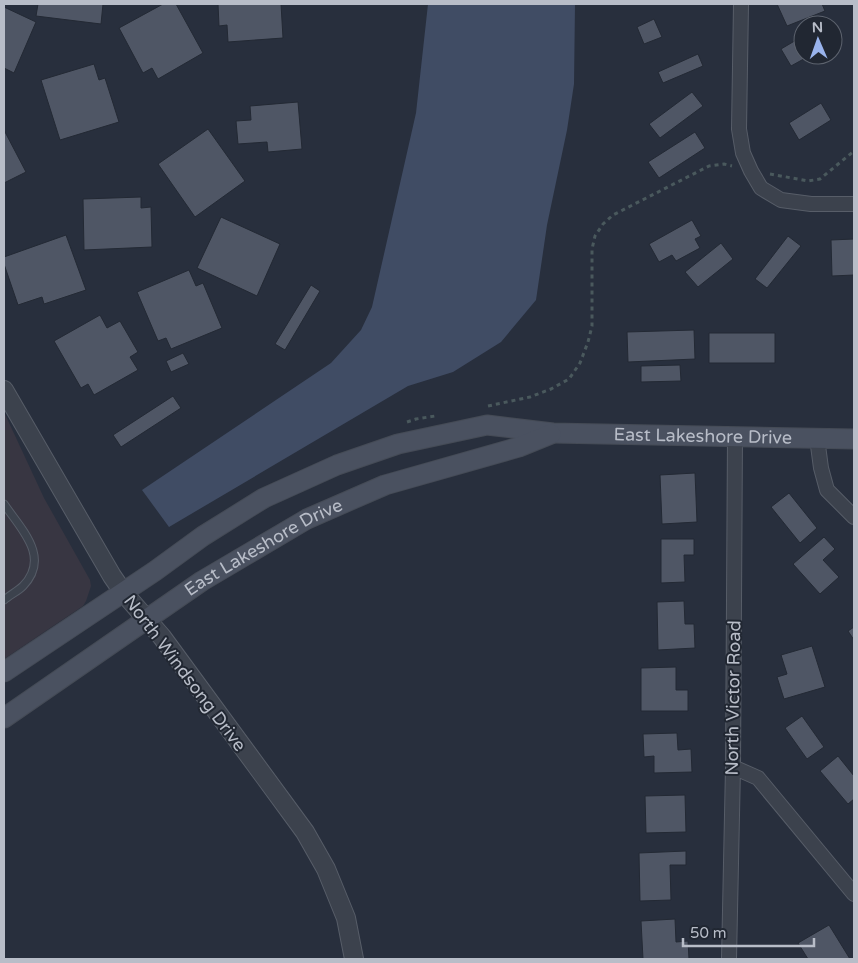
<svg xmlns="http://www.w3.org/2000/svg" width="858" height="963" viewBox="0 0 858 963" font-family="'Varela Round',sans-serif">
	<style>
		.medical { fill: #383642 }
		.water { fill: #404c64 }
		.building { fill: #4f5665; stroke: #232934 }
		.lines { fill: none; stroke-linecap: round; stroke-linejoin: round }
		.service-casing { stroke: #575d68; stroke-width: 9 }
		.minor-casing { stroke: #575d68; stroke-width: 16 }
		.tertiary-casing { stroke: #575d68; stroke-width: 20 }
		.secondary-casing { stroke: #454b56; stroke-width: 21 }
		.path { stroke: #4a595d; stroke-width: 3; stroke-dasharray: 4 4; stroke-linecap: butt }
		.service { stroke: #3c424d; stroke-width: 7 }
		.minor { stroke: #3c424d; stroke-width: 14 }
		.tertiary { stroke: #3c424d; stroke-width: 18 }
		.secondary { stroke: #4a5160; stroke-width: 19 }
		.labels { text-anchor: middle; stroke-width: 4; stroke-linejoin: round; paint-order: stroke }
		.street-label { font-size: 18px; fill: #b8bdc8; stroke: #212732 }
	</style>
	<rect width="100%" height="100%" fill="#282f3d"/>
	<path class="medical" d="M4 412 44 498 90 580 91 586 86 601 83 606 4 659Z"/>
	<path class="water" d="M428 4H575L574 84 567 130 547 225 536 300 501 342 453 372 408 386 169 527 142 490 331 363 361 330 372 307 416 113Z"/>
	<path class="building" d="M38 4H103L101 24 36 16Z
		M163 4H176L203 53 158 79 152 68 143 73 119 28Z
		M218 4H281L283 38 228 42 227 25 219 26Z
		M777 4H822L825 11 787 26Z
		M4 7 36 22 14 73 4 68Z
		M654 19 662 37 644 44 637 27Z
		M803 36V55H811L791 66 781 49Z
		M698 54 703 66 663 83 658 72Z
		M94 64 99 80 105 78 119 122 60 140 41 80Z
		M692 92 703 106 660 138 649 124Z
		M298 102 302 149 268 152 267 142 238 144 236 121 251 120 250 106Z
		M821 103 831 120 799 140 789 123Z
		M208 129 245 181 195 217 158 164Z
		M4 130 26 172 4 183Z
		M695 132 705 148 659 178 648 162Z
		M141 197V208L151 207 152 247 84 250 83 199Z
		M221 217 280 244 257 296 197 268Z
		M692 220 701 236 695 239 700 248 676 261 672 255 659 262 649 244Z
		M66 235 86 290 44 304 42 297 18 305 4 264V257Z
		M788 236 801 246 767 288 755 279Z
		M854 239V275L832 276 831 240Z
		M721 243 733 259 698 287 685 272Z
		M189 270 196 286 203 283 222 328 171 349 166 338 158 341 137 292Z
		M311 285 320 291 285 350 275 344Z
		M100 315 107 328 120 321 138 352 130 357 138 370 94 395 88 384 81 388 54 341Z
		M694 330 695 359 628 362 627 332Z
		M709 333H775V363H709Z
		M183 353 189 364 171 372 166 361Z
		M680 365 681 381 641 382V366Z
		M173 396 181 408 121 447 113 435Z
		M695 473 697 522 662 524 660 475Z
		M789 493 817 528 800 543 771 507Z
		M824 537 835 549 823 560 839 577 820 594 793 564Z
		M661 539H694V555H684L685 582 661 583Z
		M684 601 685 624H694L695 648 658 650 657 602Z
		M854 627V640L848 631Z
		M812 646 825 687 784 699 777 677 787 674 781 655Z
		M676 667V690H688V711H641V668Z
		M802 716 824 747 807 759 785 728Z
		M677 733 678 750 691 749 692 772 654 773V756L644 757 643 734Z
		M838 756 854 776V799L848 804 820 771Z
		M685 795 686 832 646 833 645 796Z
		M686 851V865H670L671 900 640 901 639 853Z
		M675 919 676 942 688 941 689 959H643L641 921Z
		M829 925 850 959H808L798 943Z"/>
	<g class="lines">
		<defs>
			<path id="service" d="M4 504C21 529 51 557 23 586 18 591 10 595 4 600"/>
			<path id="minor" d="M741 4 739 129 743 153 751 171 761 188 781 200 811 204H854
				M817 438 821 468 827 490 854 517
				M733 767 758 778 854 894
				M729 959 733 767 735 436"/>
			<path id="tertiary" d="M4 390 112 576 123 592 162 637 305 832 326 869 346 918 354 959"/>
			<g id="secondary">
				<path id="s1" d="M4 672 155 571 203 536 264 498 337 465 398 444 487 425 553 433 854 439"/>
				<path id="s2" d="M4 718 202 581 307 519 385 485 519 447 551 434"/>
			</g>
		</defs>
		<use href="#service" class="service-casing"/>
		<use href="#minor" class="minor-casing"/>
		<use href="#tertiary" class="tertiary-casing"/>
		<use href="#secondary" class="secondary-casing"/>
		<path class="path" d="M770 174 808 181 820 179 854 151
			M488 406 530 397 551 389 569 379 580 363 588 342 592 326V249L595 236 603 224 613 215 709 166 724 164 732 166
			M407 422 416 419 435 416"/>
		<use href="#service" class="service"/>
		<use href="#minor" class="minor"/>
		<use href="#tertiary" class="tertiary"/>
		<use href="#secondary" class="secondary"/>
	</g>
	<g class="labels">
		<g class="street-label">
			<text dy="6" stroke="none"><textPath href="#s1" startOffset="765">East Lakeshore Drive</textPath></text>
			<text dy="6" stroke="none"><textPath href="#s2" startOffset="311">East Lakeshore Drive</textPath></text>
			<text transform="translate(185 673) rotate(53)" y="6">North Windsong Drive</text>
			<text transform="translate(733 698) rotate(-89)" y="6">North Victor Road</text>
		</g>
	</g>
	<rect width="858" height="963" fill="none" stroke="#b8bdc8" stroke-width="10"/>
	<g transform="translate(818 40) rotate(358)"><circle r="24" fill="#212732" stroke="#5d636e"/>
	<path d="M0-4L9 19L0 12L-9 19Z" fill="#99b3ec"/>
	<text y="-8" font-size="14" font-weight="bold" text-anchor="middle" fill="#b8bdc8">N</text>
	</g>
	<path d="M683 938v8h131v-8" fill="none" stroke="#b8bdc8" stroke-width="2.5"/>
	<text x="690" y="938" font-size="15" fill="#b8bdc8" stroke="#212732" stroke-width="4" paint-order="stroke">50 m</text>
</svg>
